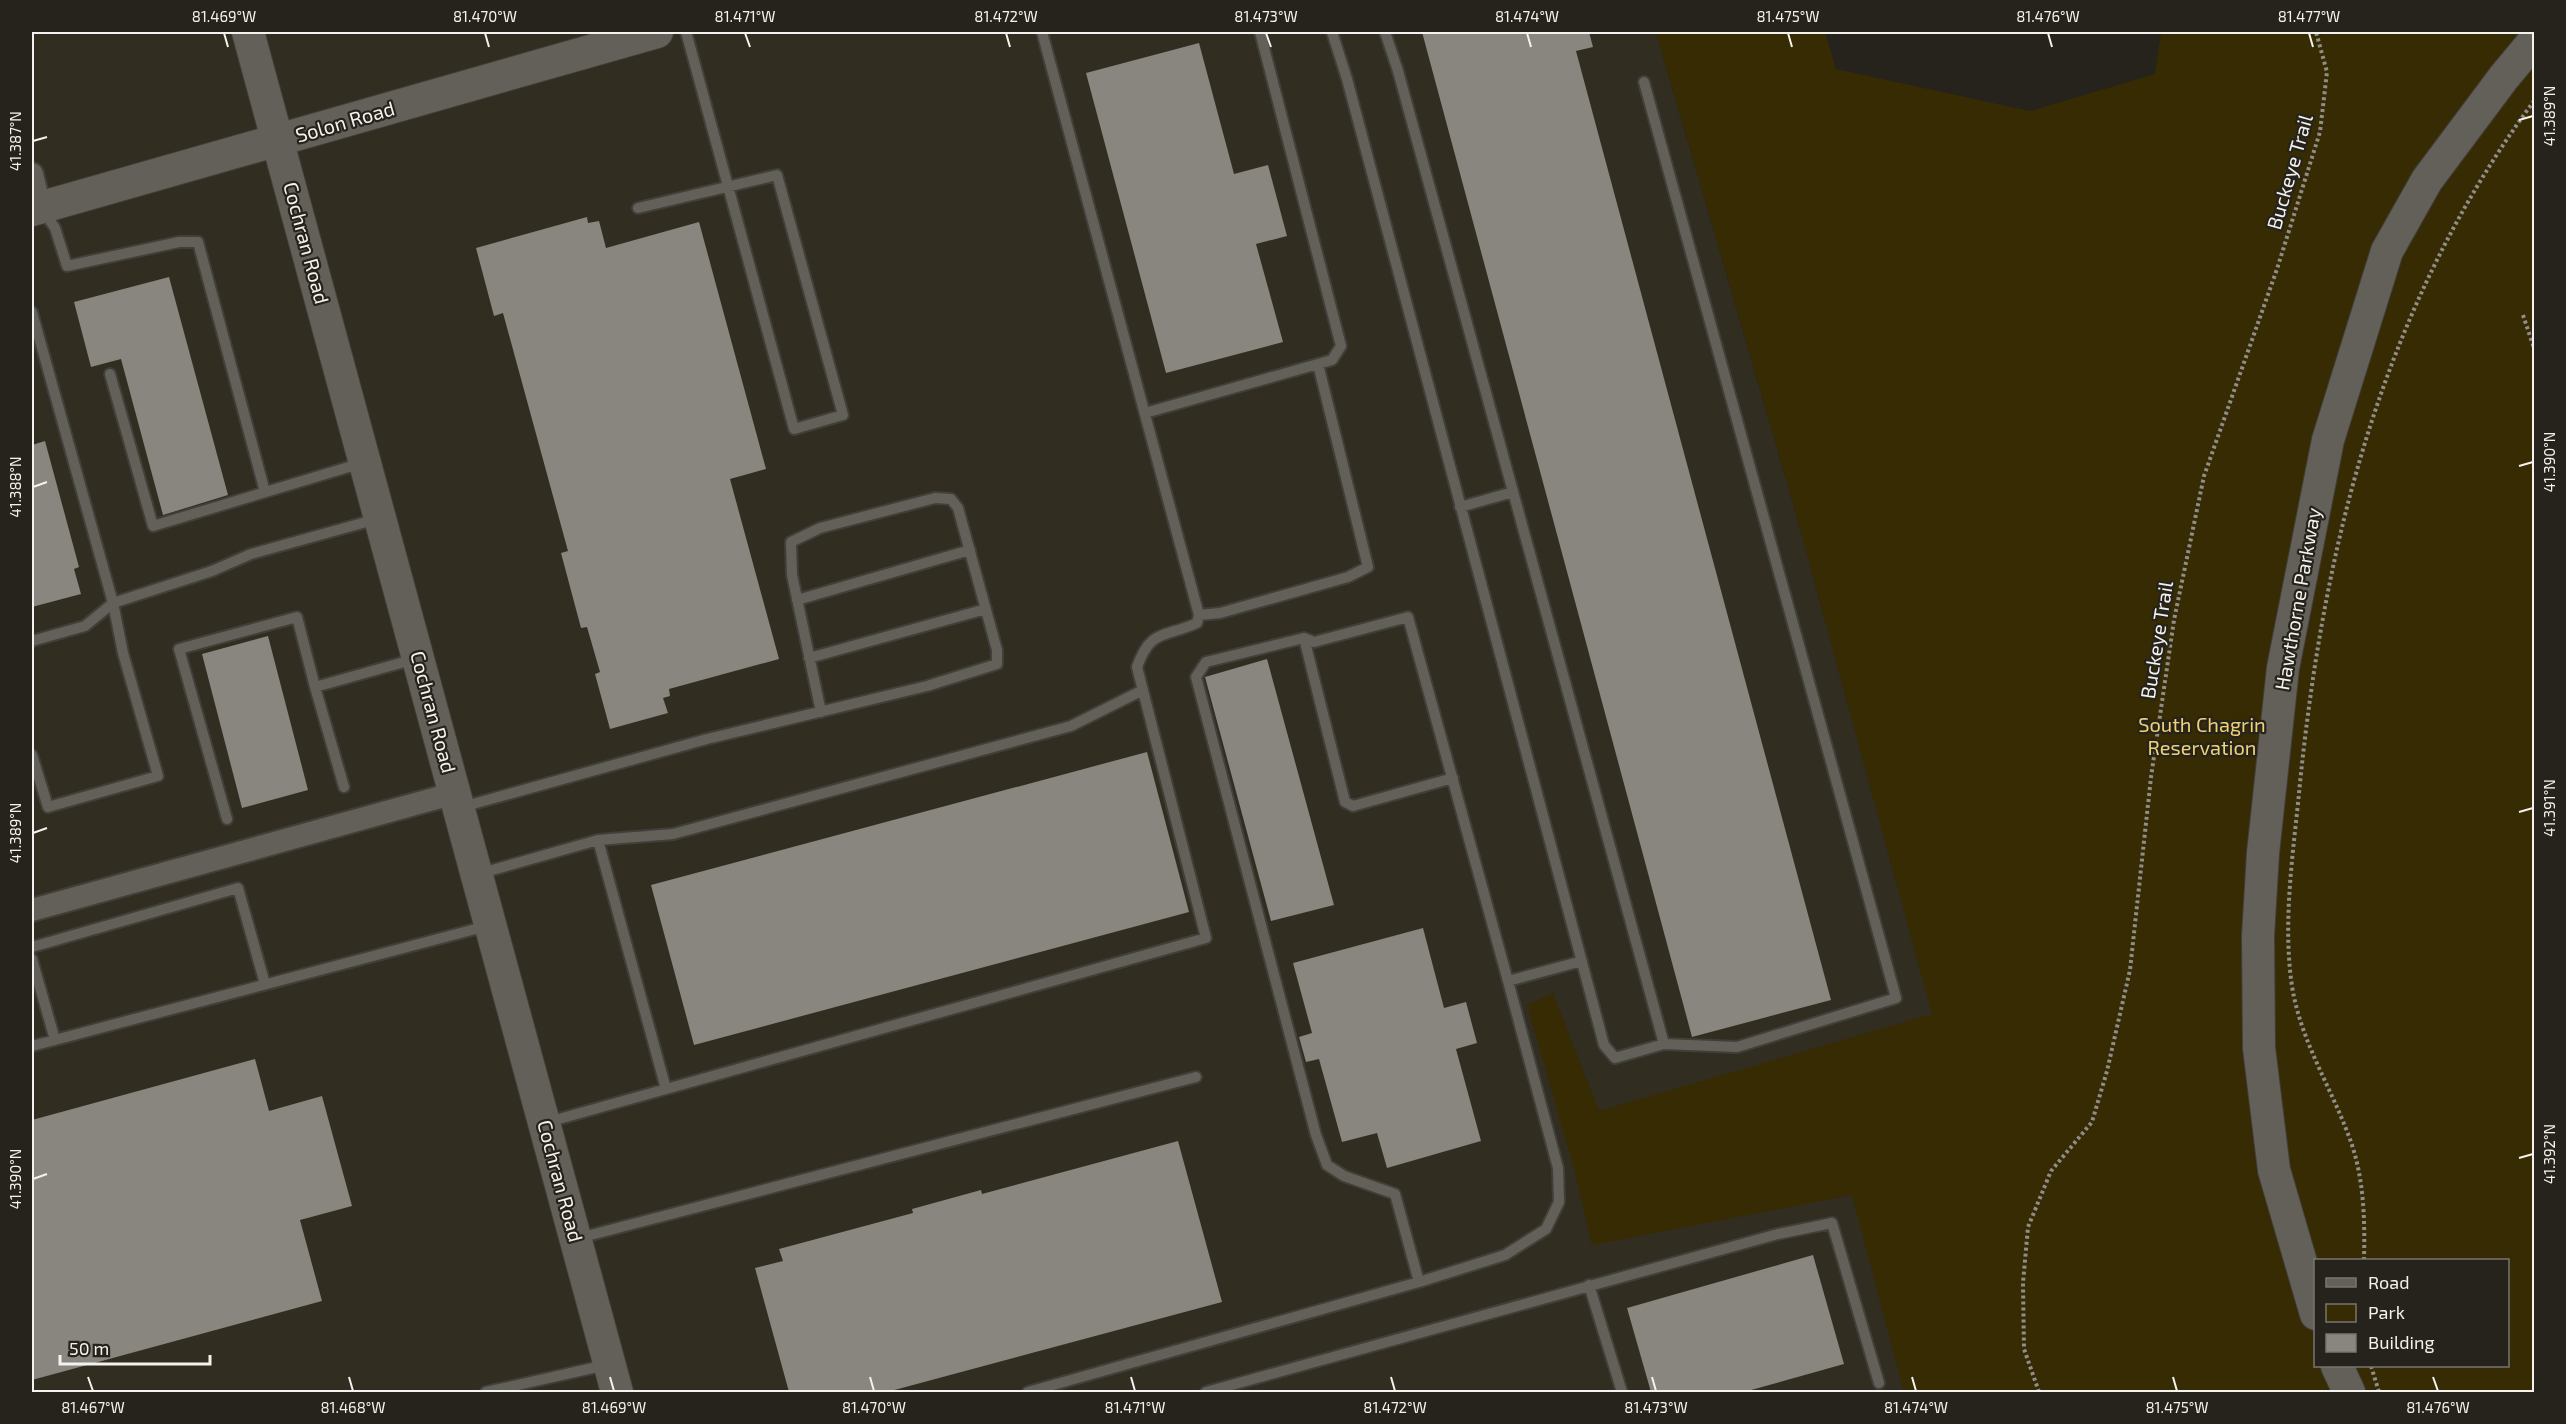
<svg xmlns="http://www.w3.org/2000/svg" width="2566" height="1424" viewBox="0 0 2566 1424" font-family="'Exo 2',sans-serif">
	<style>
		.built { fill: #312d21 }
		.green { fill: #372b03; fill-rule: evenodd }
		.building { fill: #88867e }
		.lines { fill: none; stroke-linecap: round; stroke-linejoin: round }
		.lane-casing { stroke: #413f3a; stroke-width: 14 }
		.street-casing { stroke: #413f3a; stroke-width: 26 }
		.secondary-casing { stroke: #413f3a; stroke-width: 34 }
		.path { stroke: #908e89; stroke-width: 4; stroke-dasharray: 3 3; stroke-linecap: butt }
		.lane { stroke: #636059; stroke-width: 10 }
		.street { stroke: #636059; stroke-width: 22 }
		.secondary { stroke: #636059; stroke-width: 32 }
		.ticks { fill: none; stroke: #f4f2ee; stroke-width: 2 }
		.labels { text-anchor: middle; stroke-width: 4.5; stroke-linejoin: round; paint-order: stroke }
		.street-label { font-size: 20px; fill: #f4f2ee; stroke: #25231c }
		.park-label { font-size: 20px; fill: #efd275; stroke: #25231c }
		.neatline { fill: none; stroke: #f4f2ee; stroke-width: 2 }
		.ticks-label { font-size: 15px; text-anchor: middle; fill: #f4f2ee }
	</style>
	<rect width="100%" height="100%" fill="#25231c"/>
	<path class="built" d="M32 32H1656L1793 503 1954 1093 1959 1392H32Z"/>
	<path class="green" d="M1656 32H1825L1836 69 2030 111 2155 74 2161 32H2534V1392H1904L1852 1195 1592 1245 1574 1168 1527 1005 1553 993 1599 1111 1932 1014 1793 503ZM2316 1260H2508V1366H2316Z"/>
	<path class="building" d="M1422 32H1589L1593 47 1576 51 1831 1000 1692 1037Z
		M1199 43 1234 174 1268 165 1287 236 1256 244 1283 342 1166 373 1086 73Z
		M587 217 588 223 599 221 606 248 699 222 766 469 730 479 779 659 669 689 670 696 663 698 668 713 610 729 595 674 600 672 587 627 581 628 561 553 568 551 503 313 494 316 476 248Z
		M169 277 228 495 163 515 121 359 91 367 74 302Z
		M45 441 79 567 74 569 81 594 32 607V445Z
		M268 636 308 790 242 808 202 654Z
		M1267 659 1334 905 1271 921 1205 677Z
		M1147 752 1189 912 694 1045 651 885Z
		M1423 928 1444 1008 1466 1002 1477 1043 1456 1049 1481 1141 1387 1168 1377 1133 1342 1142 1319 1059 1306 1062 1299 1037 1312 1033 1293 963Z
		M255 1059 269 1111 322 1096 352 1206 300 1220 322 1301 32 1380V1120Z
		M1178 1141 1222 1302 887 1392H789L755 1268 783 1261 779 1249 913 1213 912 1209 981 1190 982 1194Z
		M1813 1255 1844 1364 1744 1392H1651L1627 1308Z"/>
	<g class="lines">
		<defs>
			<path id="lane" d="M1332 32 1347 79 1604 1045 1615 1058 1664 1044 1398 71 1385 32
				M1644 82 1896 998 1737 1047 1664 1044
				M638 208 777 175 843 415 794 429 688 39 686 32
				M42 209 55 228 67 266 179 242H198L265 492
				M32 312 113 603 123 653 158 776 48 807 32 755
				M110 374 153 526 362 463
				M1145 413 1332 360 1341 346 1260 32
				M1460 507 1513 492
				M797 600 970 550
				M1199 615 1220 613 1348 577 1368 567 1318 364
				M1304 638 1345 802 1353 806 1453 778
				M32 641 85 626 113 603 212 571 251 554 377 519
				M809 658 986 609
				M315 687 344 787
				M462 807 707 739 927 686 997 664V650L958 508 951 499 935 498 820 528 791 542 792 575 821 712
				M227 819 179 649 297 617 315 687 415 659
				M598 840 666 1089
				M478 874 598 840 673 834 1071 726 1143 690
				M32 947 238 888 265 984
				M32 959 55 1040
				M1508 981 1558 1168 1559 1202 1546 1229 1505 1255 1419 1282 1395 1194 1344 1176 1327 1165 1316 1135 1196 677 1206 662 1304 638 1314 642 1408 617 1508 981 1582 961
				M32 1046 487 926
				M548 1122 1206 938 1137 667C1151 628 1164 638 1197 623L1199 615 1042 32
				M579 1238 1196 1077
				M1589 1285 1622 1392
				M486 1392 606 1365
				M1028 1392 1419 1282
				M1206 1392 1778 1234 1832 1223 1879 1383"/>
			<path id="street" d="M32 174 40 208
				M32 910 455 793"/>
			<path id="secondary" d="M248 32 617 1392
				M32 210 657 32
				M2316 1314 2274 1170 2259 1048 2258 936 2263 853 2283 668 2328 440 2387 251 2427 180 2504 77 2534 41
				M2337 1366 2349 1392"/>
		</defs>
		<use href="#lane" class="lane-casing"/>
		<use href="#street" class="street-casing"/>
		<use href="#secondary" class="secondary-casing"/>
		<path class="path" d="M2523 315 2534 348
			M2364 1260C2365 1218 2364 1174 2348 1134 2328 1081 2298 1036 2291 979 2283 915 2294 847 2300 783 2325 537 2385 302 2534 101
			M2371 1366 2379 1392
			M2039 1392 2024 1349 2023 1283 2028 1227 2051 1171 2092 1122 2107 1071 2130 970 2151 777 2174 620 2204 476 2277 269 2320 132 2327 72 2316 32"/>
		<use href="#lane" class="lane"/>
		<use href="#street" class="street"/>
		<use href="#secondary" class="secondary"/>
	</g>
	<path class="ticks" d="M224 33 228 47M485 33 489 47M745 33 750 47M1006 33 1010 47M1266 33 1271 47M1527 33 1531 47M1788 33 1792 47M2048 33 2052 47M2309 33 2313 47M2519 120 2533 116M33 141 47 137M2519 466 2533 462M33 487 47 482M2519 812 2533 808M33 833 47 828M2519 1158 2533 1154M33 1179 47 1174M88 1377 93 1391M349 1377 353 1391M610 1377 614 1391M870 1377 874 1391M1131 1377 1135 1391M1391 1377 1395 1391M1652 1377 1656 1391M1912 1377 1916 1391M2173 1377 2177 1391M2433 1377 2438 1391"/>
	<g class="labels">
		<g class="street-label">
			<text transform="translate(345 122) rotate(-16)" y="7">Solon Road</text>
			<text transform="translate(2290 172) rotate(-74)" y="7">Buckeye Trail</text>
			<text transform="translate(306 243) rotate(75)" y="7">Cochran Road</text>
			<text transform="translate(2298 599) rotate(-80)" y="7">Hawthorne Parkway</text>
			<text transform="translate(2157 640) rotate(-81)" y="7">Buckeye Trail</text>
			<text transform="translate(433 712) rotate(75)" y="7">Cochran Road</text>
			<text transform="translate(560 1181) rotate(75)" y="7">Cochran Road</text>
		</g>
		<g class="park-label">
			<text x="2202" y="732">South Chagrin<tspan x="2202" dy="23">Reservation</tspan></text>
		</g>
	</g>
	<rect width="2566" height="1424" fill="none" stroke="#25231c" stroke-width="66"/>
	<rect x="2314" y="1259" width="195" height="108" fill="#25231c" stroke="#787670" stroke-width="1.5"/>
	<rect x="2326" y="1278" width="30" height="9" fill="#636059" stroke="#787670" stroke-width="1.5"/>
	<text x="2368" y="1289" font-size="18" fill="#f4f2ee">Road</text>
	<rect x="2326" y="1304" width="30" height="18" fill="#372b03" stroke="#787670" stroke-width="1.5"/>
	<text x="2368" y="1319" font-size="18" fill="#f4f2ee">Park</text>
	<rect x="2326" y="1334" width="30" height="18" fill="#88867e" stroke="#787670" stroke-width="1.5"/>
	<text x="2368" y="1349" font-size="18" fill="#f4f2ee">Building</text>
	<path d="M60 1355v9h150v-9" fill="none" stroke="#f4f2ee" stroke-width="3"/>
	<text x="69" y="1355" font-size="18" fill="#f4f2ee" stroke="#25231c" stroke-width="4.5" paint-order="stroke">50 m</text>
	<rect x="33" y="33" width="2500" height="1358" class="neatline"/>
	<g class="ticks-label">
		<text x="224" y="22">81.469°W</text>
		<text x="485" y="22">81.470°W</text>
		<text x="745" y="22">81.471°W</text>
		<text x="1006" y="22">81.472°W</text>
		<text x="1266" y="22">81.473°W</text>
		<text x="1527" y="22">81.474°W</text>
		<text x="1788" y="22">81.475°W</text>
		<text x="2048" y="22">81.476°W</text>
		<text x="2309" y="22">81.477°W</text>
		<text transform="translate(2550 116) rotate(-90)" y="5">41.389°N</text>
		<text transform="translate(16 141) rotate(-90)" y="5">41.387°N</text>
		<text transform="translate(2550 462) rotate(-90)" y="5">41.390°N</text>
		<text transform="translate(16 487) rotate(-90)" y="5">41.388°N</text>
		<text transform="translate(2550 808) rotate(-90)" y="5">41.391°N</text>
		<text transform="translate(16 833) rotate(-90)" y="5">41.389°N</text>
		<text transform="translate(2550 1154) rotate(-90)" y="5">41.392°N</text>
		<text transform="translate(16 1179) rotate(-90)" y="5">41.390°N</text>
		<text x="93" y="1413">81.467°W</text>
		<text x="353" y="1413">81.468°W</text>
		<text x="614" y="1413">81.469°W</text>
		<text x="874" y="1413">81.470°W</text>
		<text x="1135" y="1413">81.471°W</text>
		<text x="1395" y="1413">81.472°W</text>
		<text x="1656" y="1413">81.473°W</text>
		<text x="1916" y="1413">81.474°W</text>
		<text x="2177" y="1413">81.475°W</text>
		<text x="2438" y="1413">81.476°W</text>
	</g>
</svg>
